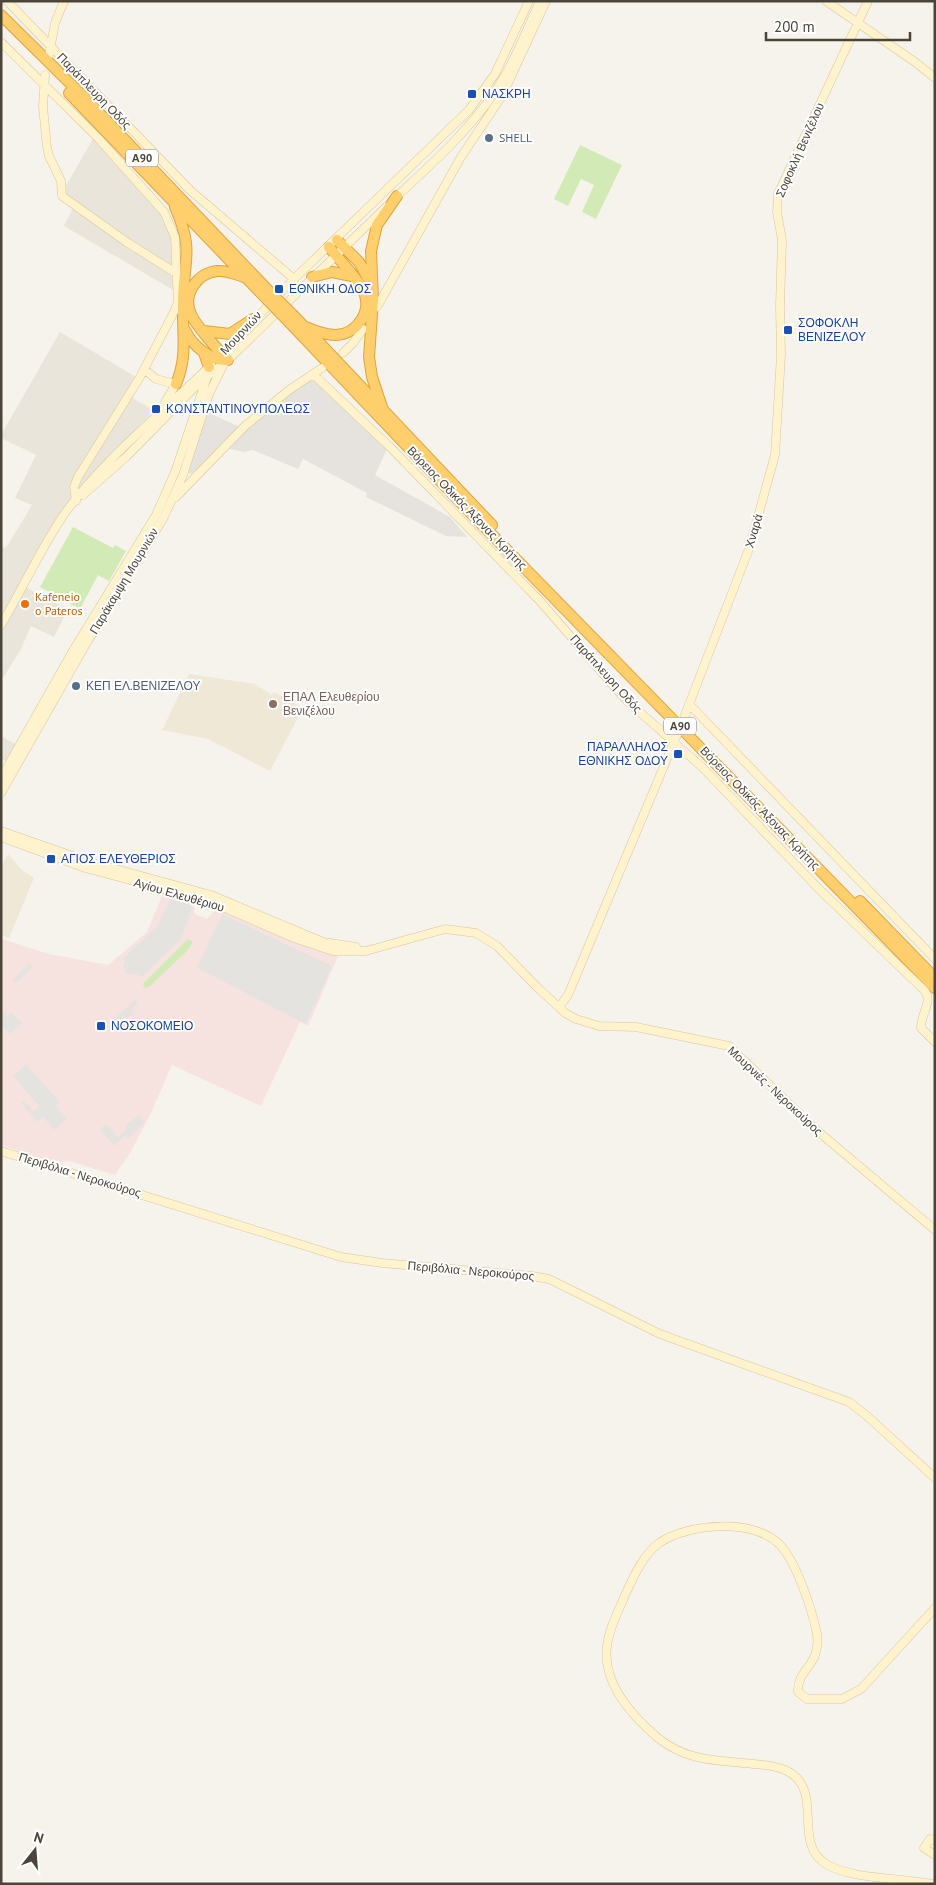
<svg xmlns="http://www.w3.org/2000/svg" width="936" height="1885" viewBox="0 0 936 1885" font-family="'PT Sans',sans-serif">
	<style>
		.residential { fill: #eae5da }
		.industrial { fill: #e6e2dd }
		.education { fill: #efe8d6 }
		.medical { fill: #f6e3e0 }
		.green { fill: #d2eab5 }
		.parking { fill: #e5e3e0 }
		.lines { fill: none; stroke-linecap: round; stroke-linejoin: round }
		.secondary-casing { stroke: #d6c79b; stroke-width: 9 }
		.highway-casing { stroke: #e0a43c; stroke-width: 12 }
		.secondary { stroke: #fff3cd; stroke-width: 8 }
		.highway { stroke: #ffcf6e; stroke-width: 10 }
		.highway-bridge-casing { stroke: #e0a43c; stroke-width: 12; stroke-linecap: butt }
		.highway-bridge { stroke: #ffcf6e; stroke-width: 10 }
		.transit-dot { fill: #1a4fb4; stroke: #fff; stroke-width: 2 }
		.service-dot { fill: #5c6f8a; stroke: #fff; stroke-width: 2 }
		.food-dot { fill: #e8710a; stroke: #fff; stroke-width: 2 }
		.education-dot { fill: #8d6e63; stroke: #fff; stroke-width: 2 }
		.labels { text-anchor: middle; stroke-width: 4; stroke-linejoin: round; paint-order: stroke }
		.shield { fill: #fff; stroke: #817c74; stroke-width: 1 }
		.shield-label { font-size: 11px; font-weight: bold; fill: #4b4439 }
		.street-label { font-size: 12px; fill: #4b4439; stroke: #fff }
		.transit-label { font-size: 12px; fill: #164399; stroke: #fff; text-anchor: start }
		.service-label { font-size: 12px; fill: #4e5e75; stroke: #fff; text-anchor: start }
		.food-label { font-size: 12px; fill: #c56008; stroke: #fff; text-anchor: start }
		.education-label { font-size: 12px; fill: #785e54; stroke: #fff; text-anchor: start }
	</style>
	<rect width="100%" height="100%" fill="#f6f3ec"/>
	<path class="residential" d="M93 139 154 201 173 236 175 291 64 226 74 206 60 196Z
		M60 332 136 377 125 394 154 410 87 480 61 512 23 586 68 609 54 637 31 626 21 649 1 681V546L6 548 32 505 15 498 36 455 1 438V435Z
		M1 736 17 745 8 762 1 759Z"/>
	<path class="industrial" d="M313 377 387 449 375 475 450 517 467 537 446 536 366 497 367 493 303 459 298 469 253 450 244 452 221 447 194 472 191 474 185 471 205 411 244 429 276 402Z"/>
	<path class="education" d="M189 674 255 684 272 695 274 692 303 708 270 771 208 739 162 730Z
		M8 854 21 869 34 878 9 938 1 935V867Z"/>
	<path class="medical" d="M164 891 193 902 195 914 207 919 216 909H222L312 949 338 956 308 1026 300 1022 261 1106 172 1065 151 1113 130 1153 115 1175 69 1161 54 1163 1 1145V939L49 954 108 965 147 932Z"/>
	<path class="green" d="M580 145 622 165 596 219 582 212 594 185 581 179 568 206 554 199Z
		M73 527 113 548 115 545 126 551 109 581 98 575 80 609 40 587Z
		M188 939 193 942 187 951 149 987 143 988 144 983Z"/>
	<path class="parking" d="M172 895 187 902 192 909 181 939 141 978 137 974H126L123 967 125 962 123 959 158 925Z
		M222 914 332 966 306 1024 197 968Z
		M30 963 33 967 16 983 13 979Z
		M135 1000 138 1003 131 1010 134 1013 115 1029 109 1023Z
		M1 1010 7 1016 11 1012 22 1023 10 1034 1 1025Z
		M26 1065 60 1102 55 1106 67 1119 54 1130 43 1117 38 1122 21 1103 24 1101 34 1111 39 1106 13 1076Z
		M139 1115 145 1122 128 1139 125 1136 114 1146 100 1129 106 1124 118 1137 127 1128 125 1126Z"/>
	<g class="lines">
		<defs>
			<path id="secondary" d="M7 1 191 191 294 279
				M826 1 915 62 935 78
				M1 42 98 138 164 212 175 237 178 302 175 310 140 377 78 477 74 487 76 501
				M49 55 55 23 64 1
				M45 75 43 107 47 147 49 156 61 181 62 196 128 243 176 273
				M394 199C426 169 461 138 487 103 510 73 524 36 540 1
				M377 307 461 157 502 96 546 1
				M343 353 353 343 363 329
				M220 356 294 279 469 110 495 74 529 1
				M144 369 156 379 176 384 165 402
				M313 374 390 447 539 600 625 699 702 767 819 889 924 990C934 1001 920 1015 921 1028L935 1042
				M83 495 126 457 198 384 228 360 386 207
				M176 497 245 426 289 390 322 368
				M1 625C23 588 41 548 65 513 106 457 162 413 211 365
				M689 704 935 959
				M685 715 749 549 775 455 781 355 780 306 782 240 777 212 778 194 868 1
				M1 778 74 649 156 515 175 472 207 377
				M1 793 86 644 163 519 183 475 209 394 223 366
				M1 831 87 861 211 895 323 942 356 947
				M1 837 85 868 209 901 294 938 333 951H366L445 929 476 933 497 946 536 986 565 1013 576 1019 599 1026 636 1027 729 1046 814 1128 935 1230
				M559 1007 568 995 677 735
				M1 1151 341 1257 382 1263 532 1276 549 1279 660 1334 849 1402 867 1416 935 1478
				M935 1840 930 1839 924 1848 935 1855
				M932 1884C902 1878 850 1879 826 1864 792 1843 824 1792 789 1772 778 1766 765 1765 753 1764 717 1760 688 1762 658 1738 632 1716 602 1683 607 1646 609 1628 619 1610 626 1593 634 1576 643 1555 659 1543 688 1523 755 1518 780 1545 797 1563 812 1610 817 1634 821 1667 797 1668 798 1692L807 1699H842L861 1689 935 1608"/>
			<path id="highway" d="M1 15 83 96 264 286
				M69 93 259 291
				M175 207C195 252 183 260 183 304 182 333 188 356 176 384
				M337 240 359 262 369 280
				M312 277 332 272 352 276
				M294 316 492 525
				M290 323 464 506 935 988
				M306 327C315 331 325 335 336 335 358 334 373 310 363 290 356 276 339 260 329 247
				M185 330C192 345 210 361 228 360
				M204 331 230 334 253 319
				M204 353 209 367
				M228 360C219 351 195 325 191 314 182 295 197 273 217 271 226 270 235 274 244 277
				M382 407 372 377 369 357 373 300 371 251 377 225 397 196
				M860 901 935 978"/>
		</defs>
		<use href="#secondary" class="secondary-casing"/>
		<use href="#highway" class="highway-casing"/>
		<use href="#secondary" class="secondary"/>
		<use href="#highway" class="highway"/>
		<defs>
			<path id="highway-bridge" d="M264 286 294 316
				M259 291 290 323"/>
		</defs>
		<use href="#highway-bridge" class="highway-bridge-casing"/>
		<use href="#highway-bridge" class="highway-bridge"/>
	</g>
	<g class="transit-dot">
		<rect x="467" y="89" width="10" height="10" rx="2.5"/>
		<rect x="274" y="284" width="10" height="10" rx="2.5"/>
		<rect x="783" y="325" width="10" height="10" rx="2.5"/>
		<rect x="151" y="404" width="10" height="10" rx="2.5"/>
		<rect x="673" y="749" width="10" height="10" rx="2.5"/>
		<rect x="46" y="854" width="10" height="10" rx="2.5"/>
		<rect x="96" y="1021" width="10" height="10" rx="2.5"/>
	</g>
	<g class="service-dot">
		<circle cx="489" cy="138" r="5"/>
		<circle cx="76" cy="686" r="5"/>
	</g>
	<circle class="food-dot" cx="25" cy="604" r="5"/>
	<circle class="education-dot" cx="273" cy="704" r="5"/>
	<g class="labels">
		<g class="shield">
			<rect x="126" y="149.5" width="32" height="17" rx="4"/>
			<rect x="664" y="717.5" width="32" height="17" rx="4"/>
		</g>
		<g class="shield-label">
			<text x="142" y="162">Α90</text>
			<text x="680" y="730">Α90</text>
		</g>
		<g class="street-label">
			<text transform="translate(94 91) rotate(46)" y="4">Παράπλευρη Οδός</text>
			<text transform="translate(800 150) rotate(-66)" y="4">Σοφοκλή Βενιζέλου</text>
			<text transform="translate(241 333) rotate(-47)" y="4">Μουρνιών</text>
			<text transform="translate(467 508) rotate(46)" y="4">Βόρειος Οδικός Άξονας Κρήτης</text>
			<text transform="translate(754 531) rotate(-74)" y="4">Χναρά</text>
			<text transform="translate(124 581) rotate(-59)" y="4">Παράκαμψη Μουρνιών</text>
			<text transform="translate(606 674) rotate(48)" y="4">Παράπλευρη Οδός</text>
			<text transform="translate(760 808) rotate(46)" y="4">Βόρειος Οδικός Άξονας Κρήτης</text>
			<text transform="translate(179 895) rotate(16)" y="4">Αγίου Ελευθέριου</text>
			<text transform="translate(775 1091) rotate(43)" y="4">Μουρνιές - Νεροκούρος</text>
			<text transform="translate(80 1175) rotate(17)" y="4">Περιβόλια - Νεροκούρος</text>
			<text transform="translate(471 1271) rotate(5)" y="4">Περιβόλια - Νεροκούρος</text>
		</g>
		<g class="transit-label">
			<text x="482" y="98">ΝΑΣΚΡΗ</text>
			<text x="289" y="293">ΕΘΝΙΚΗ ΟΔΟΣ</text>
			<text x="798" y="327">ΣΟΦΟΚΛΗ<tspan x="798" dy="14">ΒΕΝΙΖΕΛΟΥ</tspan></text>
			<text x="166" y="413">ΚΩΝΣΤΑΝΤΙΝΟΥΠΟΛΕΩΣ</text>
			<text x="668" y="751" text-anchor="end">ΠΑΡΑΛΛΗΛΟΣ<tspan x="668" dy="14">ΕΘΝΙΚΗΣ ΟΔΟΥ</tspan></text>
			<text x="61" y="863">ΑΓΙΟΣ ΕΛΕΥΘΕΡΙΟΣ</text>
			<text x="111" y="1030">ΝΟΣΟΚΟΜΕΙΟ</text>
		</g>
		<g class="service-label">
			<text x="499" y="142">SHELL</text>
			<text x="86" y="690">ΚΕΠ ΕΛ.ΒΕΝΙΖΕΛΟΥ</text>
		</g>
		<g class="food-label">
			<text x="35" y="601">Kafeneio<tspan x="35" dy="14">o Pateros</tspan></text>
		</g>
		<g class="education-label">
			<text x="283" y="701">ΕΠΑΛ Ελευθερίου<tspan x="283" dy="14">Βενιζέλου</tspan></text>
		</g>
	</g>
	<rect width="936" height="1885" fill="none" stroke="#4b4439" stroke-width="5"/>
	<g transform="translate(35 1850) rotate(17)" stroke="#ffffff" stroke-width="4" paint-order="stroke">
	<path d="M0-4L9 19L0 12L-9 19Z" fill="#4b4439"/>
	<text y="-8" font-size="14" font-weight="bold" text-anchor="middle" fill="#4b4439">N</text>
	</g>
	<path d="M766 32v8h144v-8" fill="none" stroke="#4b4439" stroke-width="2.5"/>
	<text x="774" y="32" font-size="15" fill="#4b4439" stroke="#ffffff" stroke-width="4" paint-order="stroke">200 m</text>
</svg>
